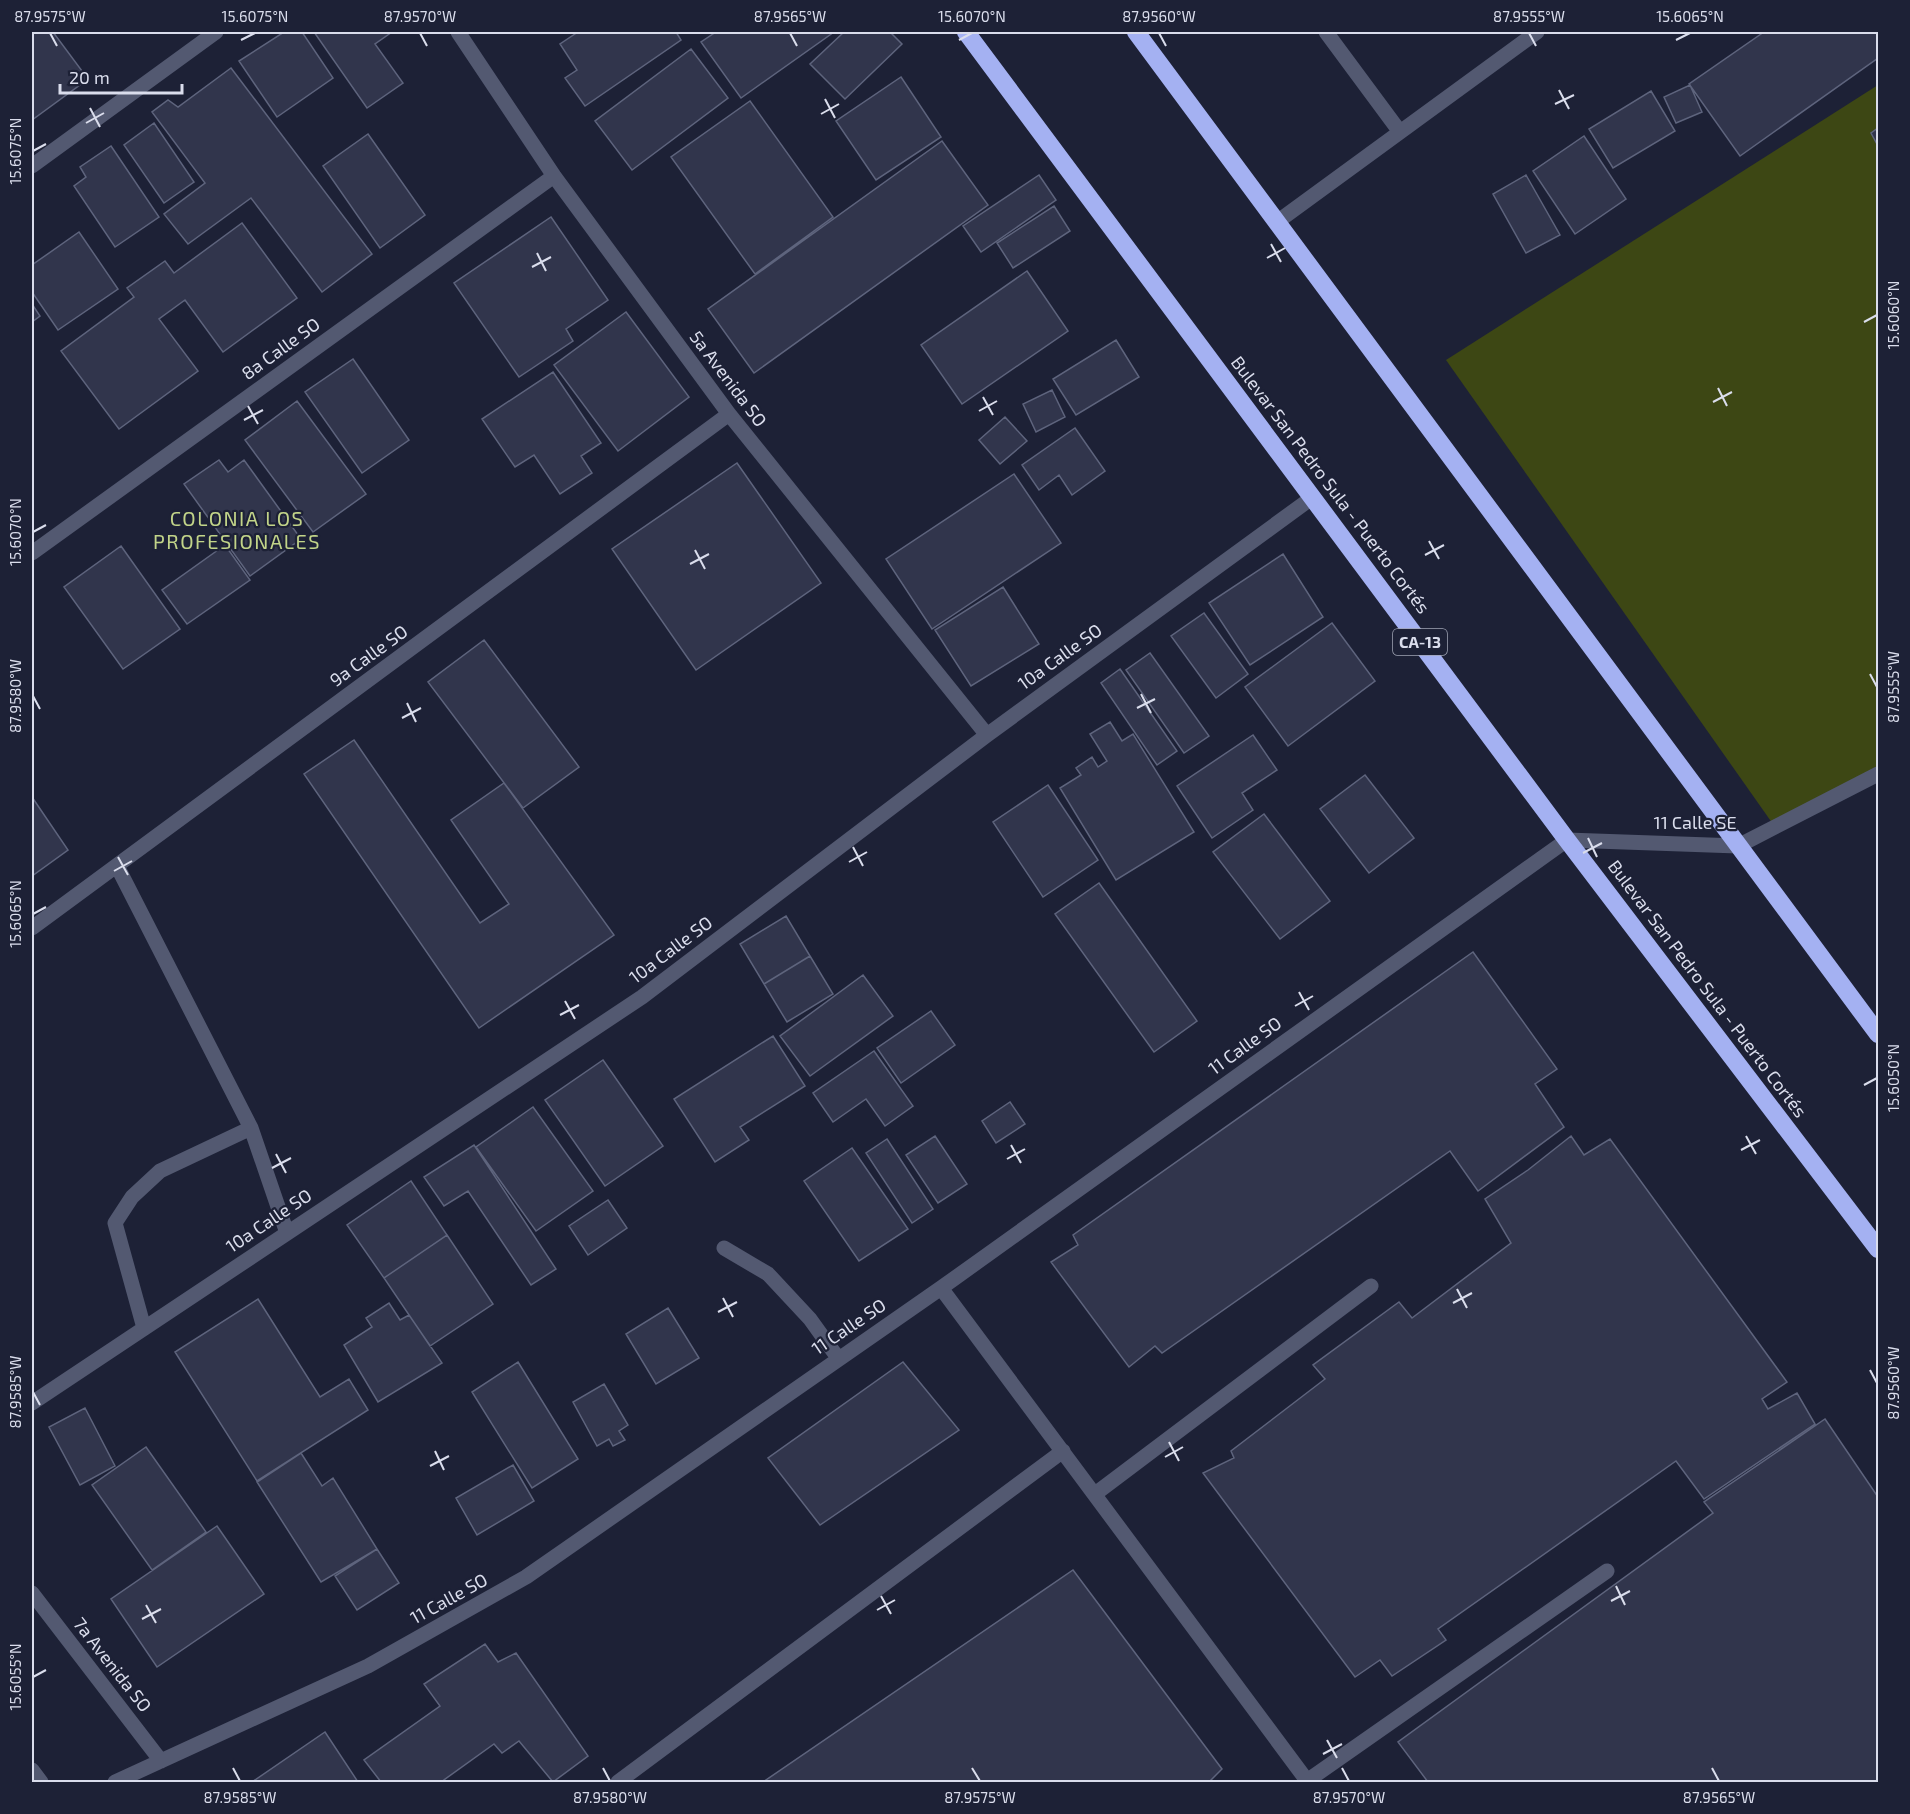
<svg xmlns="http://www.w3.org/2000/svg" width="1910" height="1814" viewBox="0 0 1910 1814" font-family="'Exo 2',sans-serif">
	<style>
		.green { fill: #3d4714 }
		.building { fill: #31354c; stroke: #5e647d; stroke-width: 1.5 }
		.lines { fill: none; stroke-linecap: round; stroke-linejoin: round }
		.minor { stroke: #535971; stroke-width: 15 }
		.highway { stroke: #a4b1f2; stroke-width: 18 }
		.ticks { fill: none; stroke: #daddec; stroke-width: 2 }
		.labels { text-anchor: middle; stroke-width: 4.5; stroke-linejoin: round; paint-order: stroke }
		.shield { fill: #1d2136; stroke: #a1a5b5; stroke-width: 1.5 }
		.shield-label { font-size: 16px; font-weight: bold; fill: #daddec }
		.street-label { font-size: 18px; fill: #daddec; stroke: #1d2136 }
		.neighbourhood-label { font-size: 20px; letter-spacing: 1.5px; fill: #c2d489; stroke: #1d2136 }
		.neatline { fill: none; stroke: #daddec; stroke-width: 2 }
		.ticks-label { font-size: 15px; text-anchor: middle; fill: #daddec }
	</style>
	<rect width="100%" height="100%" fill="#1d2136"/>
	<path class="green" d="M1878 85V774L1775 827 1446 360Z"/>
	<path class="building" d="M32 32H53L88 79 32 120Z
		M284 32H302L333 78 277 117 239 61Z
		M314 32H392L375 44 403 83 367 108Z
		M578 32H676L681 40 585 106 565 78 577 70 560 44Z
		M716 32H834L741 98 701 42Z
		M844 32H890L902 44 845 99 810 64Z
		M1764 32H1878V58L1740 156 1689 84Z
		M691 49 728 98 632 170 595 121Z
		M231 68 372 254 322 292 251 198 188 244 164 214 205 183 152 112 168 100 178 107Z
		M901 77 941 137 876 180 836 121Z
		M1690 85 1702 112 1676 123 1664 97Z
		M1651 91 1675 131 1613 168 1589 129Z
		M750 101 833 217 755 274 671 157Z
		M154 123 194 182 164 203 124 145Z
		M1878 128V146L1871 133Z
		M368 134 425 215 380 248 323 166Z
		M1584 136 1626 199 1575 234 1533 171Z
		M942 141 988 205 754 373 708 309Z
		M111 146 159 217 115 247 74 186 86 177 80 167Z
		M1039 175 1056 200 981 252 963 226Z
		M1526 175 1560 235 1526 253 1493 194Z
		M1054 206 1070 231 1013 268 997 243Z
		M551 217 608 300 566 329 573 341 519 377 454 283Z
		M242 223 297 298 223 352 185 300 159 319 198 371 119 429 61 351 134 297 127 288 165 261 174 273Z
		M79 232 118 289 58 330 32 292V265Z
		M1027 271 1068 331 962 404 921 345Z
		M32 304 40 316 32 322Z
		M626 312 689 397 618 451 554 365Z
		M1116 340 1139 377 1076 415 1053 379Z
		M353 359 409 440 362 473 305 392Z
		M553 372 601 443 581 456 592 473 560 494 534 455 515 467 482 419Z
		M1052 390 1065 417 1036 432 1023 404Z
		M297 401 366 494 313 532 245 440Z
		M1005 417 1027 441 1000 464 979 440Z
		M1075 428 1105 471 1072 495 1059 475 1039 490 1022 465Z
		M219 460 228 472 244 460 301 539 250 576 184 484Z
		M737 463 821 583 696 670 612 549Z
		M1014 474 1061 543 932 629 886 559Z
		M225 545 250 580 187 624 162 590Z
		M121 546 180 629 123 669 64 587Z
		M1283 554 1323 617 1250 665 1209 603Z
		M1003 587 1039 644 971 686 935 630Z
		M1204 613 1248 674 1216 698 1171 636Z
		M1332 623 1375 681 1288 746 1245 687Z
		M484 640 579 767 523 808 428 682Z
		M1150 653 1209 736 1184 753 1126 670Z
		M1120 669 1177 751 1157 765 1101 683Z
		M1110 722 1122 741 1133 734 1194 832 1116 880 1060 788 1081 775 1076 768 1092 757 1098 767 1107 761 1090 734Z
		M1253 735 1277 770 1242 793 1253 810 1212 838 1177 786Z
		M354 740 480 923 509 904 451 820 504 783 614 935 479 1028 304 774Z
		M1365 775 1414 838 1369 873 1320 809Z
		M1048 785 1098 860 1043 897 993 822Z
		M32 797 68 850 32 876Z
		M1264 814 1330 901 1280 939 1213 852Z
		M1099 883 1197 1021 1154 1052 1055 914Z
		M786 916 810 956 764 984 740 944Z
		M1473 952 1557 1069 1535 1084 1564 1127 1478 1191 1450 1151 1162 1353 1155 1346 1129 1367 1051 1262 1078 1245 1073 1235Z
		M810 956 833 994 787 1022 764 984Z
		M863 975 893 1016 810 1076 780 1036Z
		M931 1011 955 1045 901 1083 877 1048Z
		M773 1036 805 1086 740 1127 749 1140 715 1162 674 1099Z
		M874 1051 913 1106 885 1126 866 1099 833 1122 813 1093Z
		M603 1060 663 1146 605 1186 545 1100Z
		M1010 1102 1025 1124 996 1143 982 1121Z
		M533 1107 593 1191 536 1231 476 1147Z
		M935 1136 967 1184 938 1203 906 1155Z
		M1571 1136 1584 1155 1610 1139 1787 1382 1762 1399 1768 1409 1797 1393 1815 1424 1704 1499 1676 1461 1438 1629 1446 1640 1392 1676 1380 1660 1355 1677 1203 1473 1234 1458 1231 1451 1325 1379 1313 1365 1399 1302 1412 1318 1511 1243 1485 1199 1528 1170Z
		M887 1139 933 1209 912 1223 866 1153Z
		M474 1145 556 1269 531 1285 468 1191 444 1206 424 1177Z
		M852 1148 908 1229 859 1261 804 1181Z
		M411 1181 447 1235 384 1278 347 1225Z
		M608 1200 627 1228 588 1255 569 1226Z
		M447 1235 493 1304 430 1346 384 1278Z
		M258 1299 320 1397 349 1379 368 1410 257 1481 175 1352Z
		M389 1303 400 1320 409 1315 442 1363 378 1402 344 1345 372 1327 366 1318Z
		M668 1308 699 1358 656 1384 626 1334Z
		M518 1362 578 1459 532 1488 472 1392Z
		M903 1362 959 1430 820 1525 768 1458Z
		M604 1384 628 1425 619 1431 625 1440 613 1446 609 1439 597 1446 573 1402Z
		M85 1408 115 1466 80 1485 49 1427Z
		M1825 1419 1878 1497V1782H1428L1398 1742 1713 1513 1704 1502Z
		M146 1447 206 1532 152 1570 92 1485Z
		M301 1453 322 1486 333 1478 377 1549 321 1582 257 1482Z
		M513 1465 534 1501 477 1535 456 1498Z
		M217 1526 264 1594 157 1667 111 1599Z
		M377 1549 399 1583 357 1610 335 1576Z
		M1073 1570 1222 1769 1209 1782H763Z
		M485 1644 498 1662 516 1653 588 1756 553 1782 519 1741 502 1753 494 1744 441 1782H381L364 1760 440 1706 424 1684Z
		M325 1732 358 1782H252Z"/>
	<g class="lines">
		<path class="minor" d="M458 32 554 176 729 414 987 735
			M1326 32 1400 132
			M32 166 216 32
			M1277 222 1537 32
			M32 553 554 176
			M117 866 251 1128 287 1233
			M32 928 729 414
			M724 1248 768 1274 810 1319 838 1358
			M941 1288 1308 1782
			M144 1328 115 1223 132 1197 160 1171 251 1128
			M32 1403 642 997 987 735 1313 497
			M1095 1494 1371 1286
			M32 1593 161 1761
			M32 1770 41 1782
			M1307 1781 1607 1571
			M115 1782 368 1666 526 1577 941 1288 1567 840 1738 846 1878 774
			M618 1782 1063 1451"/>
		<path class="highway" d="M966 32 1567 840 1878 1249
			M1136 32 1878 1034"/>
	</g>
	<path class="ticks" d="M50 33 57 46M420 33 427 46M790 33 797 46M1159 33 1166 46M1529 33 1536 46M241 40 255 33M959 40 972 33M1676 40 1690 33M1559 90 1569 109M825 99 835 118M1555 104 1574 95M90 108 100 127M821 114 839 104M86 123 104 113M33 151 46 144M1271 244 1281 262M537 253 546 271M1267 258 1285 248M532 267 551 257M1864 322 1877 315M1718 388 1727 406M983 397 993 415M1713 402 1732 392M248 406 258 424M979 411 997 401M244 420 263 410M33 532 46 525M1429 541 1439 559M695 550 705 569M1425 555 1444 545M690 564 709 554M1870 674 1877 687M1141 694 1151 713M33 696 40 709M407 703 416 722M1137 708 1155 699M402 718 421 708M1588 838 1597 857M853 847 863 866M1583 853 1602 843M118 857 128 875M849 862 867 852M114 871 132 861M33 914 46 907M1299 992 1309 1010M565 1001 575 1019M1295 1006 1313 996M560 1015 579 1005M1864 1085 1877 1078M1746 1136 1756 1154M1011 1145 1021 1163M1741 1150 1760 1140M276 1154 286 1173M1007 1159 1025 1149M272 1168 291 1158M1457 1289 1467 1308M723 1298 733 1317M1453 1303 1472 1293M718 1312 737 1302M1870 1370 1877 1383M33 1392 40 1405M1169 1442 1179 1461M435 1451 444 1470M1165 1457 1183 1447M430 1466 449 1456M1616 1586 1625 1605M881 1596 891 1614M1611 1601 1630 1591M146 1605 156 1623M877 1610 895 1600M142 1619 161 1609M33 1677 46 1670M1327 1740 1337 1758M1323 1754 1342 1744M233 1768 240 1781M603 1768 610 1781M972 1768 980 1781M1342 1768 1349 1781M1712 1768 1719 1781"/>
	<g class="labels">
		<rect class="shield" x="1393" y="629" width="54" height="26" rx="4.5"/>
		<g class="shield-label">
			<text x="1420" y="648">CA-13</text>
		</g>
		<g class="street-label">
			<text transform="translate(281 349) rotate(-36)" y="6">8a Calle SO</text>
			<text transform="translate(728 379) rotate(53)" y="6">5a Avenida SO</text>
			<text transform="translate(1330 485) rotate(53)" y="6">Bulevar San Pedro Sula - Puerto Cortés</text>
			<text transform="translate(369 656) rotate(-36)" y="6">9a Calle SO</text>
			<text transform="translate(1060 657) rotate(-36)" y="6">10a Calle SO</text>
			<text x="1695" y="829">11 Calle SE</text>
			<text transform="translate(671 950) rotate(-37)" y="6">10a Calle SO</text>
			<text transform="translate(1707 989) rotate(53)" y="6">Bulevar San Pedro Sula - Puerto Cortés</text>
			<text transform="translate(1245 1046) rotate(-36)" y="6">11 Calle SO</text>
			<text transform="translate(269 1221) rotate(-34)" y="6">10a Calle SO</text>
			<text transform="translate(849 1327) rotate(-34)" y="6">11 Calle SO</text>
			<text transform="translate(449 1599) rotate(-29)" y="6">11 Calle SO</text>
			<text transform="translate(112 1665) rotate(52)" y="6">7a Avenida SO</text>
		</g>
		<g class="neighbourhood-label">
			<text x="237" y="526">COLONIA LOS<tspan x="237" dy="23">PROFESIONALES</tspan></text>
		</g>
	</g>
	<rect width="1910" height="1814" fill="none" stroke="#1d2136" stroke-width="66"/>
	<path d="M60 84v9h122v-9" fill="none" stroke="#daddec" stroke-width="3"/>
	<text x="69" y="84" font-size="18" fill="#daddec" stroke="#1d2136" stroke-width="4.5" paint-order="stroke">20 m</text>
	<rect x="33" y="33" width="1844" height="1748" class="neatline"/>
	<g class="ticks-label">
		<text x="50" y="22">87.9575°W</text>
		<text x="255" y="22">15.6075°N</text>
		<text x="420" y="22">87.9570°W</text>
		<text x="790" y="22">87.9565°W</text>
		<text x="972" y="22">15.6070°N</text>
		<text x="1159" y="22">87.9560°W</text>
		<text x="1529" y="22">87.9555°W</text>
		<text x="1690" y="22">15.6065°N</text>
		<text transform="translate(16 151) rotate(-90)" y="5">15.6075°N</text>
		<text transform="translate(1894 315) rotate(-90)" y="5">15.6060°N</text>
		<text transform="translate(16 532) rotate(-90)" y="5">15.6070°N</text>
		<text transform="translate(1894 687) rotate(-90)" y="5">87.9555°W</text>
		<text transform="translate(16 696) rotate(-90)" y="5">87.9580°W</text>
		<text transform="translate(16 914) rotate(-90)" y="5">15.6065°N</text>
		<text transform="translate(1894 1078) rotate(-90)" y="5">15.6050°N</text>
		<text transform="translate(1894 1383) rotate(-90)" y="5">87.9560°W</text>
		<text transform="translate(16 1392) rotate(-90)" y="5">87.9585°W</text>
		<text transform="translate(16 1677) rotate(-90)" y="5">15.6055°N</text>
		<text x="240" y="1803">87.9585°W</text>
		<text x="610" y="1803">87.9580°W</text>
		<text x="980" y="1803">87.9575°W</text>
		<text x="1349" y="1803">87.9570°W</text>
		<text x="1719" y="1803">87.9565°W</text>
	</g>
</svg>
